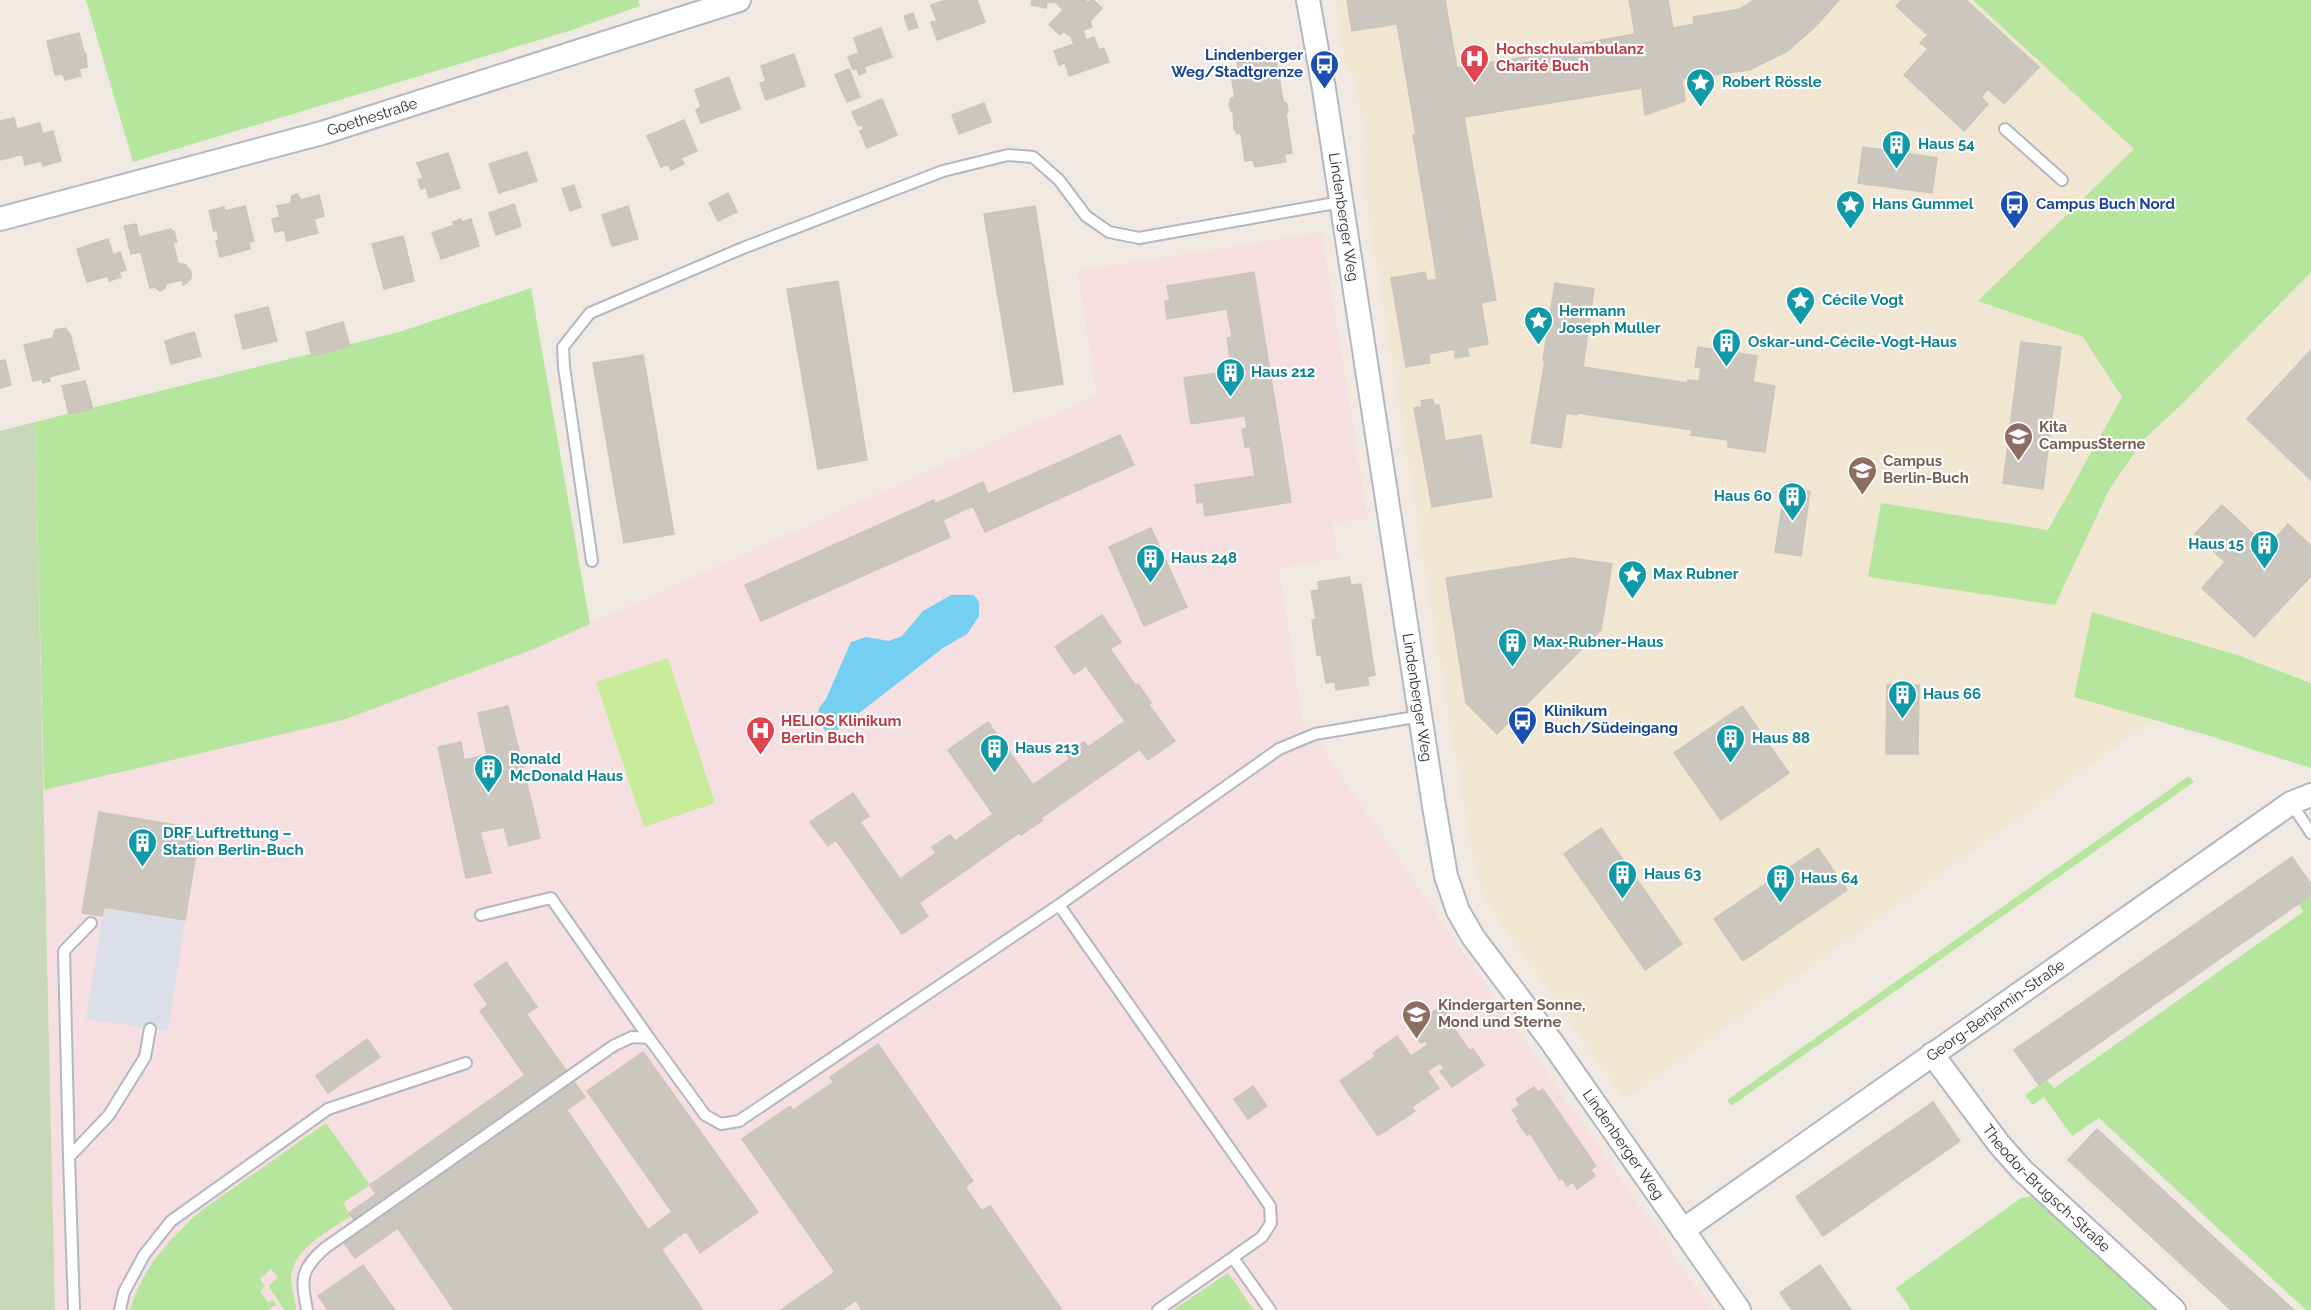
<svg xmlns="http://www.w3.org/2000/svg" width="2311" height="1310" viewBox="0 0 2311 1310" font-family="Raleway,sans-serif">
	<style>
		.education { fill: #f0e6d1 }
		.medical { fill: #f5dfe0 }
		.airport { fill: #dcdee8 }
		.green { fill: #b6e59e }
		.cemetery { fill: #c8d9b8 }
		.pitch { fill: #c9ec9a }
		.water { fill: #75cff0 }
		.building { fill: #cbc7bf; stroke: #cbc5ba; stroke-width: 1.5 }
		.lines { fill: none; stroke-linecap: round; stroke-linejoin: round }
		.lane-casing { stroke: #b4b7c1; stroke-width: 14 }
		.street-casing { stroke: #b4b7c1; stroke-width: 26 }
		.lane { stroke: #fff; stroke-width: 10 }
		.street { stroke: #fff; stroke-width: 22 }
		.labels { text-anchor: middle; stroke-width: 4.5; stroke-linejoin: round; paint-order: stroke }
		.health-label { font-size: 15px; font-weight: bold; fill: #be3a42; stroke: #fff; text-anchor: start }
		.transit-label { font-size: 15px; font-weight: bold; fill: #164399; stroke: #fff; text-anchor: start }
		.culture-label { font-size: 15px; font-weight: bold; fill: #0d838f; stroke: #fff; text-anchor: start }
		.street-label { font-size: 15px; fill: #2e2e2e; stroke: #fff }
		.education-label { font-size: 15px; font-weight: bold; fill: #785e54; stroke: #fff; text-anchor: start }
	</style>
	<rect width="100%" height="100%" fill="#efe9e1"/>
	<path class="education" d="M1335 0H2311V683L2240 656 2037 805 1624 1100 1483 897 1476 875 1446 703 1361 167 1367 150 1355 78 1345 66Z"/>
	<path class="medical" d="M1322 232 1368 518 1332 524 1338 558 1279 568 1302 719 1712 1310H55L44 790 342 720 534 649 1097 395 1077 271Z"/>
	<path class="airport" d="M104 907 185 920 168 1031 86 1019Z"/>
	<path class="green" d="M86 0H638L640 6 569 31 133 162Z
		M1973 0H2311V272L2184 402 2143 440 2109 490 2055 605 1868 577 1881 503 2048 530 2122 397 2083 337 1978 301 2134 149Z
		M531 288 590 624 534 649 343 720 44 790 35 422 399 332Z
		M2092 612 2240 656 2311 683V768L2207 735 2074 697Z
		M2189 776 2194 782 1731 1106 1727 1100Z
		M2311 895V1310H2306L2099 1118 2072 1136 2044 1097 2033 1105 2025 1095 2047 1080 2054 1088 2303 912 2299 904Z
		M326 1123 370 1185 343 1203 351 1216C329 1231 293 1248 291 1278 291 1289 296 1299 296 1310H285L268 1286 278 1278 271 1269 260 1279 265 1286 260 1291 268 1303 273 1300 276 1305 268 1310H130C142 1268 170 1238 202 1210Z
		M2039 1195 2164 1310H1911L1896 1288 2021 1198Z
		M1228 1273 1254 1310H1173Z"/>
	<path class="cemetery" d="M35 422 55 1310H0V431Z"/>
	<path class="pitch" d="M668 658 715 803 644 827 596 682Z"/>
	<path class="water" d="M951 595H974L979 602V616L967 634 943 648 836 731H825L818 717 819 708 826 699 851 642 866 637 889 641 902 636 923 611Z"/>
	<path class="building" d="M946 0H966L975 26 937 40 931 22 937 21 931 5Z
		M966 0H977L985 22 975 26Z
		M1032 0H1085L1087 2 1093 0 1102 8 1090 21 1092 27 1083 30 1086 40 1094 37 1099 50 1104 48 1109 62 1069 76 1065 63 1059 65 1054 51 1074 44 1070 34 1068 35 1064 31 1060 35 1049 25 1063 10 1055 2 1047 3 1046 8 1031 5Z
		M1347 0H1445L1457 68 1579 48 1578 44 1635 34 1629 0H1668L1673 28 1694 24 1693 17 1740 9 1754 0H1839L1814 28 1786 52 1749 70 1682 79 1684 91 1643 97 1642 88 1464 117 1496 300 1481 303 1488 344 1467 348 1469 356 1455 358V349L1429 354 1430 363 1406 367 1391 278 1425 272 1427 281 1437 279 1413 135 1416 134 1397 24 1352 31Z
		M1902 0H1966L2039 67 2004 104 1988 89 1981 97 1988 104 1964 131 1904 75 1928 49 1920 43 1928 35 1896 6Z
		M913 13 918 27 909 30 904 16Z
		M881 28 892 57 864 67 866 72 859 75 857 68 853 70 848 57 859 53 854 38Z
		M79 33 84 52 86 54 87 67 79 69 81 76 65 80 63 74 55 75 47 41Z
		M794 54 805 86 766 100 760 83 766 81 761 66Z
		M1268 56 1269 63 1277 62 1283 101 1287 104 1288 112 1286 114 1292 153 1284 154 1286 162 1255 167 1253 160 1245 161 1241 133 1237 134 1234 128 1233 112 1231 111 1229 105 1231 98 1235 97 1230 69 1238 68 1237 61Z
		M849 69 860 97 847 102 835 75Z
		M729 77 740 109 701 123 696 110 701 107 695 90Z
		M1684 91 1685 101 1645 115 1643 97Z
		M882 99 897 135 867 148 860 131 864 129 862 125 858 126 852 112Z
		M984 103 991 122 959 134 952 115Z
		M14 118 23 154 0 160V121Z
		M684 120 697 151 681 158 684 164 671 170 668 164 661 167 647 136Z
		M40 123 48 159 25 165 17 129Z
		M53 131 61 161 43 166 41 161 48 159 42 134Z
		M1863 147 1937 158 1932 193 1858 183Z
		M527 152 537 181 499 193 489 164Z
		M448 153 460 188 429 198 426 187 421 189 418 180 423 178 417 163Z
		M574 185 581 207 570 211 562 189Z
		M728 193 737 212 718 221 709 203Z
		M297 194 301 200 319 195 324 216 314 219 318 233 287 241 284 230 275 232 272 219 280 217 277 206 291 203 292 196Z
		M514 204 521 226 496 235 489 213Z
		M245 206 254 241 249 242 250 249 220 257 216 241 219 240 217 230 214 231 209 211 224 207 225 211Z
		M628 206 638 239 612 246 602 215Z
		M1035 206 1063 384 1014 392 984 214Z
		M461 219 462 222 471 219 479 246 441 259 432 233 454 225 453 222Z
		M136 224 139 237 171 229 172 232 174 231 177 242 173 243 178 263 186 265 191 272V278L187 283 183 285 182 280 166 284 165 288 160 291 155 287 150 288 141 252 131 254 124 226Z
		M403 236 414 281 384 289 372 244Z
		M108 239 113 255 120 252 126 270 119 272 121 277 109 281 108 276 87 282 77 249Z
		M1254 272 1291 502 1205 516 1203 502 1197 503 1195 485 1255 476 1250 446 1245 447 1242 429H1247L1245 416 1191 424 1184 378 1238 370 1236 358 1230 359 1227 338 1232 337 1227 309 1167 319 1165 301 1170 300 1167 286Z
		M838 281 867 460 818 469 787 289Z
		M1555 283 1594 289 1583 367 1687 383 1688 380 1699 381 1701 368 1695 367 1698 347 1757 356 1753 382 1775 386 1765 452 1728 447V440L1691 435 1692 430 1577 413V415L1566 413 1561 448 1531 443 1545 360H1543Z
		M268 307 277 341 243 349 235 315Z
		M343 322 350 346 312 356 306 333Z
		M65 328 70 334 79 369 49 377 50 381 43 383 42 379 33 381 24 345 53 338 55 330Z
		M194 332 201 356 171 364 165 341Z
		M2021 342 2061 347 2043 489 2003 483Z
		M2311 350V480L2247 419Z
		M643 355 674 534 624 543 593 363Z
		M5 360 11 385 0 388V361Z
		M85 381 93 409 69 414 62 386Z
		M1433 399 1434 405H1439L1445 441 1481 435 1492 497 1432 507 1414 408 1422 407 1421 401Z
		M1120 435 1134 465 985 532 973 506 943 520 950 537 761 621 745 585 934 500 935 504 983 482 988 494Z
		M1785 487 1810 491 1801 556 1775 552Z
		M2222 505 2267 547 2288 524 2311 546V576L2254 637 2202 588 2225 562 2195 534Z
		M1151 528 1187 607 1144 626 1109 547Z
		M1571 558 1612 564 1601 630 1497 734 1466 703 1446 578Z
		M1349 577 1351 585 1361 584 1375 675 1367 677 1369 685 1336 690 1335 682 1326 683 1321 655H1317L1312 620 1316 619 1311 591 1319 590 1318 582Z
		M1102 615 1121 642 1110 649 1136 686 1138 684 1151 703 1149 705 1175 741 1148 760 1140 749 1041 818 1043 820 1021 835 1019 833 919 903 928 916 902 934 836 840 828 846 810 822 853 793 869 816 860 822 900 879 936 853 932 847 950 835 955 841 993 814 948 750 988 722 1033 785 1070 759 1066 754 1084 742 1088 747 1125 721 1086 666 1074 674 1055 647Z
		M1887 685H1919L1918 754H1886Z
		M508 706 540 838 509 846 504 827 480 832 491 873 466 878 438 747 461 742 464 760 487 755 478 713Z
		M1742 706 1789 773 1721 820 1674 753Z
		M99 812 200 829 185 920 104 907 102 916 82 913Z
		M1601 828 1682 944 1645 970 1564 854Z
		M1818 848 1847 890 1743 961 1714 919Z
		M2292 857 2311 884V895L2039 1085 2014 1050Z
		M506 962 537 1007 526 1014 585 1097 355 1258 337 1233 355 1221 349 1213 541 1079 474 985Z
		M488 1005 541 1079 376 1194 370 1185 525 1075 480 1011Z
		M1443 1005 1454 1021 1450 1023 1470 1051 1473 1049 1484 1065 1452 1087 1440 1071 1444 1068 1440 1063 1427 1071 1439 1088 1412 1107 1415 1111 1378 1136 1340 1081 1376 1056 1373 1053 1397 1036 1411 1056 1428 1045 1425 1041 1421 1043 1410 1028Z
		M367 1039 380 1057 328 1093 316 1076Z
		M878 1044 973 1181 965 1187 982 1211 990 1206 1062 1310H862L856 1300 842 1310H781L835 1272 742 1139 790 1106 793 1110 834 1082 830 1077Z
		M643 1052 758 1212 700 1253 686 1231 662 1249 648 1230 672 1212 587 1091Z
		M1253 1086 1267 1106 1248 1119 1234 1099Z
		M1534 1087 1538 1092 1543 1089 1596 1166 1591 1170 1595 1176 1577 1189 1573 1182 1567 1186 1562 1178 1560 1180 1530 1133 1527 1135 1517 1121 1519 1120 1512 1110 1520 1105 1516 1099Z
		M1933 1102 1960 1141 1823 1236 1796 1197Z
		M566 1109 648 1230 703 1310H454L397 1227Z
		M2097 1129 2221 1244 2294 1310H2231L2068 1160Z
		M363 1265 395 1310H328L318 1296Z
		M1820 1265 1851 1310H1792L1780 1293Z"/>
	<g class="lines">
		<defs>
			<path id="lane" d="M2005 129 2062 180
				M592 561 564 367 563 347 590 313 743 248 943 171 1008 155 1033 157 1059 180 1086 216 1109 232 1139 238 1341 202
				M2291 803 2311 833
				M1059 905 1270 1206 1271 1223 1262 1237 1158 1310
				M481 915 551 898 649 1038
				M69 1157 64 951 91 923
				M1233 1258 1270 1310
				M74 1310 69 1157 109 1115 145 1057 150 1029
				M120 1310 124 1292 144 1255 171 1221 328 1109 466 1063
				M307 1310C301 1278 300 1270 325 1248L613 1046 632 1037 649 1038 705 1115 721 1124 739 1121 1059 905 1279 749 1315 734 1421 716"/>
			<g id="street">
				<path id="s1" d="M1308 0 1324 89 1434 806 1446 876 1458 911 1473 937 1551 1041 1739 1310"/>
				<path id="s2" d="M0 219 322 133 739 0"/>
				<path id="s3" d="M1932 1054 1999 1144 2023 1171 2174 1310"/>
				<path id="s4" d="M1683 1230 2291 803 2311 795"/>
			</g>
		</defs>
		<use href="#lane" class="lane-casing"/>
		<use href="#street" class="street-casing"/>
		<use href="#lane" class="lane"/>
		<use href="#street" class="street"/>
	</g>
	<defs>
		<symbol id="hospital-pin" viewBox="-11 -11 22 30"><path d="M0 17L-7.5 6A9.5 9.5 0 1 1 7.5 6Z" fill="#e0444e" stroke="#fff"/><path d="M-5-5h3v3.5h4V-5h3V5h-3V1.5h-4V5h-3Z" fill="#fff"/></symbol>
		<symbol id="bus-pin" viewBox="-11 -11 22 30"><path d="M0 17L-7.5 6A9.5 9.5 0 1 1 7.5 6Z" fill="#1a4fb4" stroke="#fff"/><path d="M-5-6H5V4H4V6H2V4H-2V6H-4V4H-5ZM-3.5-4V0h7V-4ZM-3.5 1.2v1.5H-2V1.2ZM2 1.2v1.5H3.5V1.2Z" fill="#fff"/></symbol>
		<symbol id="sight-pin" viewBox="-11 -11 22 30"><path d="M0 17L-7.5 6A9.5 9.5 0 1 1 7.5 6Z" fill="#0f9aa8" stroke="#fff"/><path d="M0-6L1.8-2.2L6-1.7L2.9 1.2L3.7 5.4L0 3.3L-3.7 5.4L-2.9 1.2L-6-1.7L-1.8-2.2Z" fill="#fff"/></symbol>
		<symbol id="building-pin" viewBox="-11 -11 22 30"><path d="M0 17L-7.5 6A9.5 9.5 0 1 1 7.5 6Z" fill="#0f9aa8" stroke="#fff"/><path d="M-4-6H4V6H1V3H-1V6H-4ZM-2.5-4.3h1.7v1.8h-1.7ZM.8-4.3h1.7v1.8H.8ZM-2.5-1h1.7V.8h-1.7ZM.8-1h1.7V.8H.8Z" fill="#fff"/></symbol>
		<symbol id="school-pin" viewBox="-11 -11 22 30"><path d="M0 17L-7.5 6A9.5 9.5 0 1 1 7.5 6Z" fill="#8d6e63" stroke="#fff"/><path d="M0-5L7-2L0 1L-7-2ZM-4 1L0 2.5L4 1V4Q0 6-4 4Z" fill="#fff"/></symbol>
		<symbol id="university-pin" viewBox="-11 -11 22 30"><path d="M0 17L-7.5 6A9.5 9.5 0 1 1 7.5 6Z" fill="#8d6e63" stroke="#fff"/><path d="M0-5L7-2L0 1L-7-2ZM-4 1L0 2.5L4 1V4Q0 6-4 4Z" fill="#fff"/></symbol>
	</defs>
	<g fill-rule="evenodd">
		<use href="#hospital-pin" x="1458" y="42" width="33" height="45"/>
		<use href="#bus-pin" x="1308" y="48" width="33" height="45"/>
		<use href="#sight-pin" x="1684" y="66" width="33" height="45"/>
		<use href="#building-pin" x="1880" y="128" width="33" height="45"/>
		<use href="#sight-pin" x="1834" y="188" width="33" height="45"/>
		<use href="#bus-pin" x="1998" y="188" width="33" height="45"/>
		<use href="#sight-pin" x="1784" y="284" width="33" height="45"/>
		<use href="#sight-pin" x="1522" y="304" width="33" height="45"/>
		<use href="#building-pin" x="1710" y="326" width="33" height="45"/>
		<use href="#building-pin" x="1214" y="356" width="33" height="45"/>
		<use href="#school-pin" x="2002" y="420" width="33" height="45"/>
		<use href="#university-pin" x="1846" y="454" width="33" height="45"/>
		<use href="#building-pin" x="1776" y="480" width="33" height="45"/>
		<use href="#building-pin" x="2248" y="528" width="33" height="45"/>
		<use href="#building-pin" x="1134" y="542" width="33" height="45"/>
		<use href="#sight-pin" x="1616" y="558" width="33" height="45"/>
		<use href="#building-pin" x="1496" y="626" width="33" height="45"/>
		<use href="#building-pin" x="1886" y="678" width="33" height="45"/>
		<use href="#bus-pin" x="1506" y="704" width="33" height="45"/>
		<use href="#hospital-pin" x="744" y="714" width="33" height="45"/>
		<use href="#building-pin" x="1714" y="722" width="33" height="45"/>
		<use href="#building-pin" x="978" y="732" width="33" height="45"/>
		<use href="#building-pin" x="472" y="752" width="33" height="45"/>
		<use href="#building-pin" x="126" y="826" width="33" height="45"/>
		<use href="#building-pin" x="1606" y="858" width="33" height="45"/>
		<use href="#building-pin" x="1764" y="862" width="33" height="45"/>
		<use href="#school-pin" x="1400" y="998" width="33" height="45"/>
	</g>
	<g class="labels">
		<g class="health-label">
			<text x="1496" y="54">Hochschulambulanz<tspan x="1496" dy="17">Charité Buch</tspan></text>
			<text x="781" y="726">HELIOS Klinikum<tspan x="781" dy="17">Berlin Buch</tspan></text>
		</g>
		<g class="transit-label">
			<text x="1303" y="60" text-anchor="end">Lindenberger<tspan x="1303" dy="17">Weg/Stadtgrenze</tspan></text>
			<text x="2036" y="209">Campus Buch Nord</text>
			<text x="1544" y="716">Klinikum<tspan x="1544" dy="17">Buch/Südeingang</tspan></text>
		</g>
		<g class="culture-label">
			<text x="1722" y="87">Robert Rössle</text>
			<text x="1918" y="149">Haus 54</text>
			<text x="1872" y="209">Hans Gummel</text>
			<text x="1822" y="305">Cécile Vogt</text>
			<text x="1559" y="316">Hermann<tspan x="1559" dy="17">Joseph Muller</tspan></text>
			<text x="1748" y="347">Oskar-und-Cécile-Vogt-Haus</text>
			<text x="1251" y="377">Haus 212</text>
			<text x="1772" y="501" text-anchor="end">Haus 60</text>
			<text x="2244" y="549" text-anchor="end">Haus 15</text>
			<text x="1171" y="563">Haus 248</text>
			<text x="1653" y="579">Max Rubner</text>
			<text x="1533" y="647">Max-Rubner-Haus</text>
			<text x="1923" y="699">Haus 66</text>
			<text x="1752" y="743">Haus 88</text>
			<text x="1015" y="753">Haus 213</text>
			<text x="510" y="764">Ronald<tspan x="510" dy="17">McDonald Haus</tspan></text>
			<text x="163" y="838">DRF Luftrettung –<tspan x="163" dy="17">Station Berlin-Buch</tspan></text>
			<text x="1644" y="879">Haus 63</text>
			<text x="1801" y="883">Haus 64</text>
		</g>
		<g class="street-label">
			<text dy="5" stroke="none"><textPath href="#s2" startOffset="386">Goethestraße</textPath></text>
			<text dy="5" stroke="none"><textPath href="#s1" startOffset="220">Lindenberger Weg</textPath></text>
			<text dy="5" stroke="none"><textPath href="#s1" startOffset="706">Lindenberger Weg</textPath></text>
			<text dy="5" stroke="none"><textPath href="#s4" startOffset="382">Georg-Benjamin-Straße</textPath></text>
			<text dy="5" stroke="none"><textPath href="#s1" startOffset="1210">Lindenberger Weg</textPath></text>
			<text dy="5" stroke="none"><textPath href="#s3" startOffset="177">Theodor-Brugsch-Straße</textPath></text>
		</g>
		<g class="education-label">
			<text x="2039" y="432">Kita<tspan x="2039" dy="17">CampusSterne</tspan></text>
			<text x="1883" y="466">Campus<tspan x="1883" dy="17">Berlin-Buch</tspan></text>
			<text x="1438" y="1010">Kindergarten Sonne,<tspan x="1438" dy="17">Mond und Sterne</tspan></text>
		</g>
	</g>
</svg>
